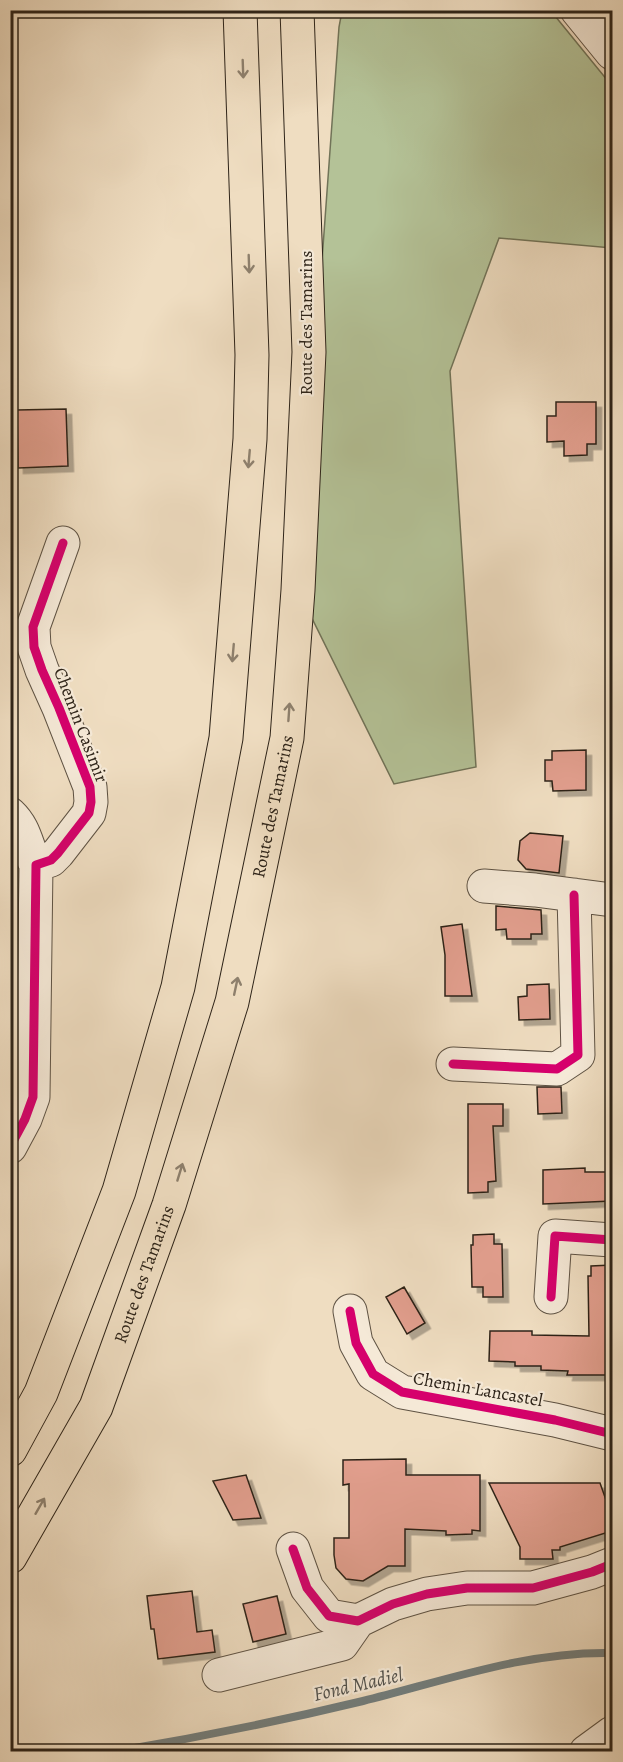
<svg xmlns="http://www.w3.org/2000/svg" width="623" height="1762" viewBox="0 0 623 1762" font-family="Alegreya,serif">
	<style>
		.green { fill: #b4c297; stroke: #717358; stroke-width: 1.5 }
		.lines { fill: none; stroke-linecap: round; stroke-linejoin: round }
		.stream { stroke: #727d7c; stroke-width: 8 }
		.building { fill: #e19e8d; stroke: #2e2419; stroke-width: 1.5; filter: url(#shadow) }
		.minor-casing { stroke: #5e5243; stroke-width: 35 }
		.highway-casing { stroke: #2e2419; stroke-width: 35 }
		.minor { stroke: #f5e9d7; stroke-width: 33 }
		.highway { stroke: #efddc1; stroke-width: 33 }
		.cycleway-casing { stroke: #f5e9d7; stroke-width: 13 }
		.cycleway { stroke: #d6006c; stroke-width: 9 }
		.oneway { stroke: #8e806d }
		.labels { text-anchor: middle; stroke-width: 4.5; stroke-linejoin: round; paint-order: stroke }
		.street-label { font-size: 18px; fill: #2e2419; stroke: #f5e9d7 }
		.water-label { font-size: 20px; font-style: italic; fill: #50504b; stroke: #f5e9d7 }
	</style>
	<defs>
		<filter id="shadow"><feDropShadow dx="5.5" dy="5.5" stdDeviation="0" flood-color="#0004"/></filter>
	</defs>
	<rect width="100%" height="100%" fill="#efddc1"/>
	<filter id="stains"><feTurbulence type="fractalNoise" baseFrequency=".00333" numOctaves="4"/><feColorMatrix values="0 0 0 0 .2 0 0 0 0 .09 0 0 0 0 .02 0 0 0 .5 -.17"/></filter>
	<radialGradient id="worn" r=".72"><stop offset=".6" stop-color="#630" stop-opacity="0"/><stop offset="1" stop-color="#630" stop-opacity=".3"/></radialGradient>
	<path class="green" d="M342 11H551L612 86V248L499 238 450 371 476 767 394 784 298 590 339 27Z"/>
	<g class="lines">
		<path class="stream" d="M112 1752C196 1738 280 1721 363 1701 444 1681 527 1651 612 1653"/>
	</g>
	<path class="building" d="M556 402H596V444H587V455L564 456V441L547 442V416H556Z
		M66 409 68 466 18 468 17 410Z
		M586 750V790L553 791 552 781H545V760H552V751Z
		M530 833 563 836 559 873 526 869 518 860 520 841Z
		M496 906 541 910 542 934H531V939H507L506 929 496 930Z
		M462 924 472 996H445V955L441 927Z
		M549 984 550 1019 519 1020 518 997 527 996V985Z
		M537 1087H561L562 1113 538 1114Z
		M468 1104H503V1126H493L496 1181 488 1182V1192L468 1193Z
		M585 1168V1172H611L612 1201 543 1204V1170Z
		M494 1234V1244H502L503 1297H483V1287H472L471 1245H473V1235Z
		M612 1265V1375H567L568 1371 541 1370V1366H515V1362L489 1361 490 1331H532V1335L589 1336 588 1276H591V1266Z
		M404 1287 425 1323 407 1334 386 1297Z
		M406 1459V1475H480V1531L472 1530V1534L446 1535V1531L405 1529V1566H388L363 1581 346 1579 336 1568 334 1555V1538H349V1484L343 1485V1460Z
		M246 1475 261 1518 233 1520 213 1481Z
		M489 1483H600L612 1517V1531L560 1547V1550H552L553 1559H520V1547Z
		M192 1591 197 1632 212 1630 215 1652 158 1659 154 1629H151L147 1596Z
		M277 1596 286 1634 253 1642 243 1604Z"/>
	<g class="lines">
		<defs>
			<path id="minor" d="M577 10 612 53
				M10 814C26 829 26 846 36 865
				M484 886 535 890 612 900
				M453 1064 557 1069 578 1055 574 895
				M10 1147 25 1119 33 1097 36 865 51 860 58 853 89 813 91 802 90 787 59 708 42 670 34 647 33 627 63 543
				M551 1297 555 1236 612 1240
				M350 1311 356 1343 373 1374 402 1392 555 1420 612 1434
				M293 1549 307 1588 329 1616 358 1621 393 1604 427 1594 467 1588H533L592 1572 612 1564
				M219 1675 342 1644 358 1621
				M586 1752 612 1733"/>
			<g id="highway">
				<path d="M10 1450 41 1393 119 1191 178 987 226 738 250 439 252 355 240 10"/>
				<path id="s1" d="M10 1557 96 1407 169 1205 232 1002 287 738 298 590 309 352 297 10"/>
			</g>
		</defs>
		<use href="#minor" class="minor-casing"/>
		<use href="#highway" class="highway-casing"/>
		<use href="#minor" class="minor"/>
		<use href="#highway" class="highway"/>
		<defs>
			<path id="cycleway" d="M453 1064 557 1069 578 1055 574 895
				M10 1147 25 1119 33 1097 36 865 51 860 58 853 89 813 91 802 90 787 59 708 42 670 34 647 33 627 63 543
				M551 1297 555 1236 612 1240
				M350 1311 356 1343 373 1374 402 1392 555 1420 612 1434
				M293 1549 307 1588 329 1616 358 1621 393 1604 427 1594 467 1588H533L592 1572 612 1564"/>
		</defs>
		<use href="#cycleway" class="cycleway-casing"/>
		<use href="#cycleway" class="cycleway"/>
	</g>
	<defs><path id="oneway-shaft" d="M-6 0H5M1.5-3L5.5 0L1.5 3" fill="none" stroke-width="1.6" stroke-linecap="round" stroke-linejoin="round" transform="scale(1.5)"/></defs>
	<g class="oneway">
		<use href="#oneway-shaft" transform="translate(243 69) rotate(88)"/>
		<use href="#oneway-shaft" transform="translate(249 264) rotate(88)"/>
		<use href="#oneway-shaft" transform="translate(249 459) rotate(95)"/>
		<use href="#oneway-shaft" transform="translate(233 653) rotate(95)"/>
		<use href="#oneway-shaft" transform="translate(289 712) rotate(-86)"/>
		<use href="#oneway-shaft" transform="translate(236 986) rotate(-78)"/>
		<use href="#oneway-shaft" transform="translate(180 1172) rotate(-73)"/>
		<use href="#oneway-shaft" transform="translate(40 1506) rotate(-60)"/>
	</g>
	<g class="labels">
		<g class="street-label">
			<text transform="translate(306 323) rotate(-90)" y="6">Route des Tamarins</text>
			<text transform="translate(81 725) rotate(69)" y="6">Chemin Casimir</text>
			<text dy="6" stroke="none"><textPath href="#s1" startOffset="800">Route des Tamarins</textPath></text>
			<text dy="6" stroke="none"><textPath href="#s1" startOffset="314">Route des Tamarins</textPath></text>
			<text transform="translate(478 1389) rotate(10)" y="6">Chemin Lancastel</text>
		</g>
		<g class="water-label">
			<text transform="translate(358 1684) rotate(-13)" y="7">Fond Madiel</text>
		</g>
	</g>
	<rect width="623" height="1762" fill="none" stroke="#efddc1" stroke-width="36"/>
	<rect x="12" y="12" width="599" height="1738" fill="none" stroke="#2e2419" stroke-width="3"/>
	<rect x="18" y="18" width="587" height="1726" fill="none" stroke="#2e2419" stroke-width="1.5"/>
	<rect width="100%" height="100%" filter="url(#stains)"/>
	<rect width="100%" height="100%" fill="url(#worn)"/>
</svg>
